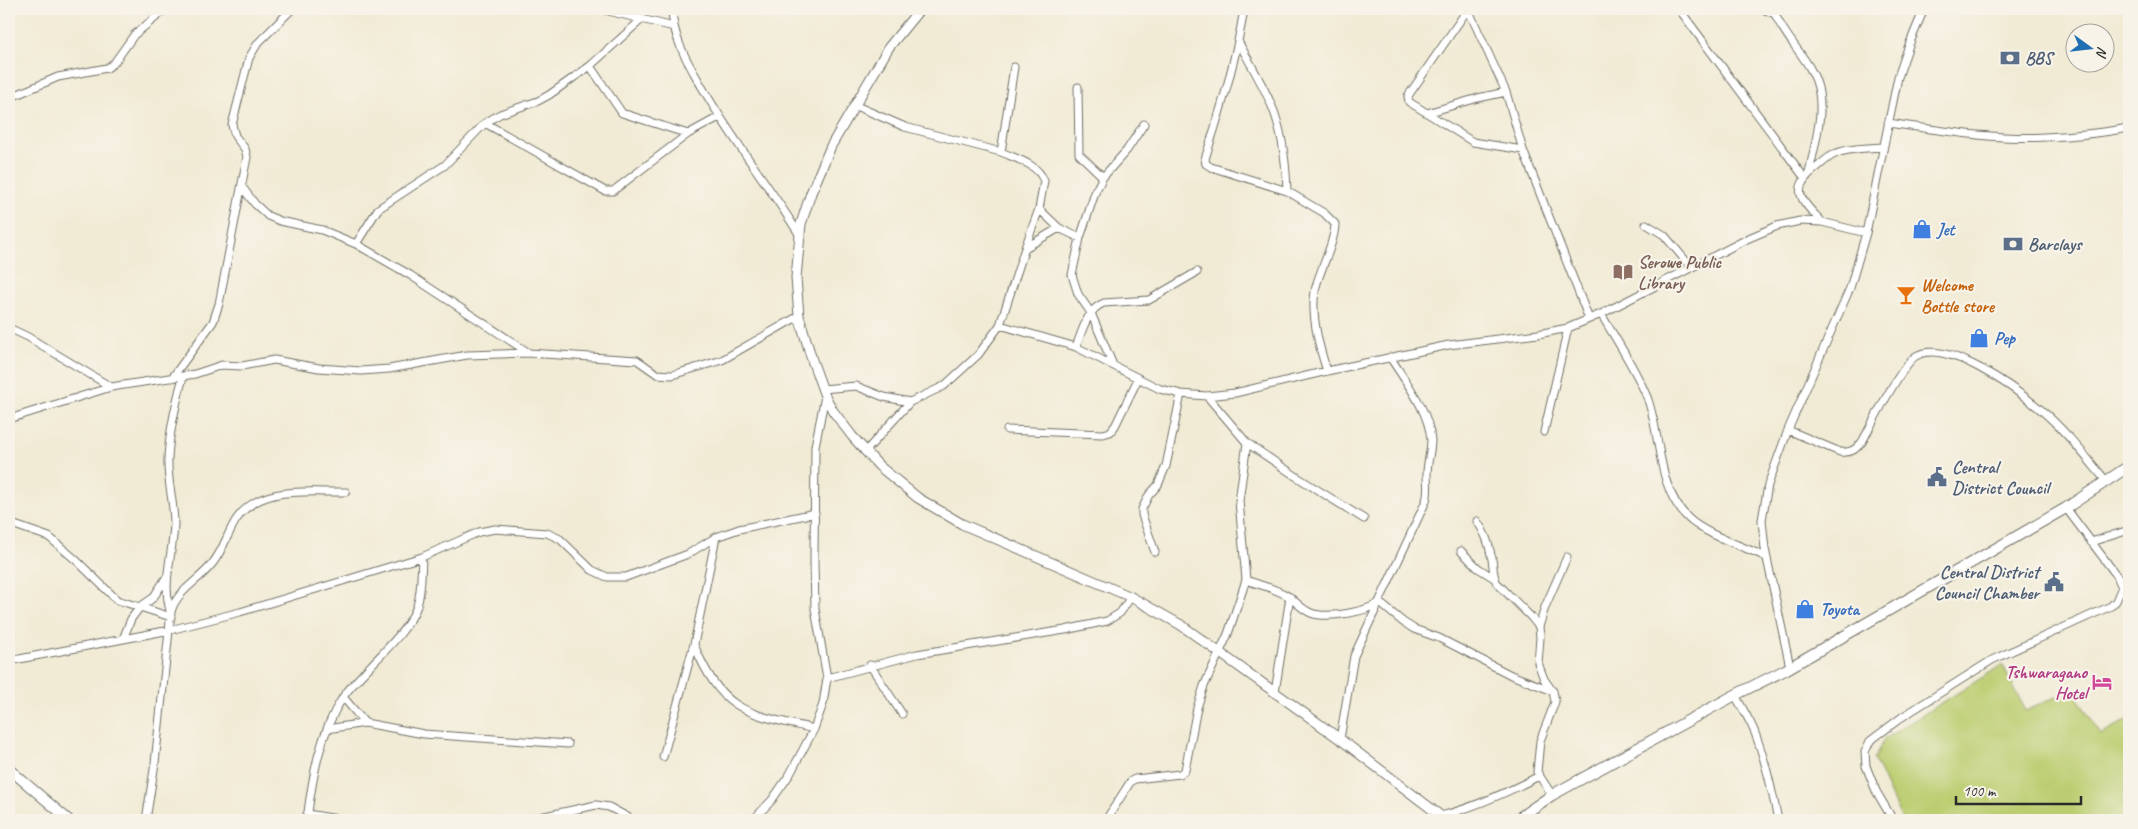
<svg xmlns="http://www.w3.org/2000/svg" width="2138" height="829" viewBox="0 0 2138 829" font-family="Caveat,sans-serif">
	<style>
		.green { fill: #bbcd70; stroke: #737c4e }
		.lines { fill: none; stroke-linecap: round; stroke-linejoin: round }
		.minor-casing { stroke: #706e66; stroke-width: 9 }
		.tertiary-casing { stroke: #706e66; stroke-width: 11 }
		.primary-casing { stroke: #706e66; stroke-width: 12 }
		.minor { stroke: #fff; stroke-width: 7 }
		.tertiary { stroke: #fff; stroke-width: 9 }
		.primary { stroke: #fff; stroke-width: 10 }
		.labels { text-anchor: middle; stroke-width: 4.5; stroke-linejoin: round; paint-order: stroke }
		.service-label { font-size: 18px; font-weight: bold; fill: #4e5e75; stroke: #f7f3e8; text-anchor: start }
		.shop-label { font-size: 18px; font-weight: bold; fill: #366cbe; stroke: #f7f3e8; text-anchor: start }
		.education-label { font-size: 18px; font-weight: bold; fill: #785e54; stroke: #f7f3e8; text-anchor: start }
		.food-label { font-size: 18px; font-weight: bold; fill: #c56008; stroke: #f7f3e8; text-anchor: start }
		.hotel-label { font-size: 18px; font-weight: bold; fill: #b23c85; stroke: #f7f3e8; text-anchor: end }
	</style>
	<rect width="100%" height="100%" fill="#f7f3e8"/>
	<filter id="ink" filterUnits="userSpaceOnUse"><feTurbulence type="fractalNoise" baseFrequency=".02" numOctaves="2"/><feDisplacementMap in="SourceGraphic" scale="10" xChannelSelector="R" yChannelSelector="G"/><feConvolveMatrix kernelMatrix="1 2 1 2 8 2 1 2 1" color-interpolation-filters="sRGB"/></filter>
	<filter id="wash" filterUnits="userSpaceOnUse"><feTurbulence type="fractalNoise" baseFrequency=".0096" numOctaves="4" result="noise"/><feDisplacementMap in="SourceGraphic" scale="20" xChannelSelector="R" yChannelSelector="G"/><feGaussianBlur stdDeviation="1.12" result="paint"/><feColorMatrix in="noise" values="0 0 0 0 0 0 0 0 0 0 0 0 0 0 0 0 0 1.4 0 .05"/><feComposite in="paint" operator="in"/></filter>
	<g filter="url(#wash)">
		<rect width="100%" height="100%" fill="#f1ebd5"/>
		<path class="green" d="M2002 665 2026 711 2072 689 2101 735 2129 719V820H1902L1874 759 1884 739Z"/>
	</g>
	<g filter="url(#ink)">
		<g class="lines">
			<defs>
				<path id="minor" d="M600 9 674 27
					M672 9C673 39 687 61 702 87 731 138 768 184 799 234
					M1244 9C1236 60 1221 109 1205 159L1206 164 1211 167 1287 191 1324 213 1335 224C1335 241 1322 266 1317 283 1309 308 1319 347 1327 371
					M1468 9 1506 92 1523 150 1589 319
					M1468 9 1408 96 1409 102 1427 113 1478 98 1506 92
					M1679 9 1804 177
					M1763 9 1775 14
					M1776 9 1775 14C1785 37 1801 51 1812 72 1829 102 1815 142 1809 173
					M1239 43C1250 63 1262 83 1271 104 1283 131 1286 162 1287 191
					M590 66 622 113 688 134
					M1014 67 1001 152C1017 159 1038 164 1044 181L1039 209 1025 248
					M1078 87 1079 154 1103 177
					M9 98 58 77 107 68 114 63 134 35 166 9
					M854 105 905 127 1001 152
					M1427 113 1473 142 1523 150
					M485 123 605 191H613L688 134 719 117
					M1888 123C1938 130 1995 140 2045 137 2073 136 2101 133 2129 128
					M242 187 255 204 268 216 280 221 322 230 356 244 410 275 529 353
					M1039 209 1059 228 1080 238
					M1822 222C1803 202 1788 190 1815 169 1821 164 1827 158 1833 155 1844 148 1870 148 1883 147
					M1646 224 1664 235 1691 267
					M356 244 378 209 445 165 485 123 500 114 538 101 549 95 590 66 641 20
					M1601 314C1617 341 1635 368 1647 397 1662 437 1656 487 1688 518 1704 534 1745 547 1766 557
					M1000 325 1076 347 1160 389 1181 394 1207 396 1235 393 1327 371 1449 345 1538 334 1568 328 1601 314 1749 238 1777 226 1800 221 1822 222 1866 233
					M9 328 28 337 111 387
					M1076 347C1082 332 1087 309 1104 303L1149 300 1197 272
					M1113 365 1091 313 1078 294 1072 275 1080 238 1096 190 1103 177 1127 150 1144 124
					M172 378 213 322 219 304 247 157 245 149 235 136 232 125 249 58 258 43 292 9
					M822 389 856 386 884 397 910 402
					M9 419 111 387 195 374 222 365 242 366 274 360 319 368 361 371 389 369 467 355 529 353 637 360 657 374 672 375 722 360 799 316
					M1007 430 1103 434 1110 432 1115 426 1138 379
					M1788 430 1840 452C1851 453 1855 450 1862 442 1872 424 1901 365 1916 356 1946 338 2016 389 2040 409 2065 430 2086 457 2107 482
					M1544 432 1568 328
					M1247 443 1297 477 1364 519
					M865 452 910 402 944 386 978 355 1000 325 1025 248 1059 228
					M1477 521C1484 531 1489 543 1491 555 1494 565 1492 575 1497 583L1531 617 1539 627 1540 638 1538 663 1544 679 1551 689
					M9 523 49 537 76 560 117 600 140 607 131 619 123 639
					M2091 542 2129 530
					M1461 551 1478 568 1494 578
					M1155 552 1142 515V509L1149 495 1158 485 1166 466 1181 394
					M1246 580C1259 585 1274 588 1286 595 1295 600 1301 609 1311 613 1327 619 1365 612 1379 603
					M1380 603 1403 622 1414 629 1439 638 1511 675 1553 691 1555 702 1540 741 1537 772 1552 795
					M140 607 153 598 166 578
					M140 607 171 617
					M170 611C162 581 173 554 174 524 174 502 167 481 168 459 169 431 176 403 183 377
					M1539 627 1545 607 1567 557
					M694 645C723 713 746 713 814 729
					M9 661 170 630 240 612 422 557 479 532 495 529 547 533 560 539 592 570 607 577H626L688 554 716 537 739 529 815 513
					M870 665 902 714
					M1790 667 1765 549 1762 520 1768 485 1788 430 1850 288 1866 233 1898 77 1909 45 1924 9
					M827 678 917 654 1065 630 1107 621 1120 613 1131 597
					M1275 692 1290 597
					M1735 695C1742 708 1750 720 1755 733 1766 762 1772 791 1778 820
					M343 697 365 723
					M327 729 365 723 424 734 568 744
					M1340 739 1354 656 1426 501C1429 491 1427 484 1427 474 1427 463 1431 451 1431 440 1429 410 1405 381 1390 357
					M663 757 694 644 716 537
					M307 814 344 820
					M1441 816C1475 807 1508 792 1539 776
					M146 820 155 763 171 612C176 591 200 580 212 564 223 551 227 534 236 520 259 484 310 493 346 492
					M307 820C312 779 320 732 343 697 362 670 407 636 417 606 422 590 421 572 422 557
					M535 820 540 817 596 805 609 807 633 820
					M753 820 772 800 790 774 814 729 823 704 827 678 815 609 814 562 815 446 825 396
					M1106 820 1131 781 1135 779 1180 774 1185 770 1197 708 1204 686 1228 634 1246 580 1239 501 1247 443 1207 396
					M1893 820 1876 791 1866 766 1865 752 1870 741 1902 717 1992 660 2111 606 2116 601 2122 587 2117 576 2066 508"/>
				<path id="tertiary" d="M920 9 889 47 831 146 811 193 801 224 796 278 799 316 812 360 825 396 833 411 852 436 879 466 918 498 962 524 1131 597 1181 625 1340 739 1446 820
					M9 769 69 820"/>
				<path id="primary" d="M1516 820 1552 795 1735 695 1785 670 2066 508 2129 466"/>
			</defs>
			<use href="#minor" class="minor-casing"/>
			<use href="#tertiary" class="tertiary-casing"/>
			<use href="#primary" class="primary-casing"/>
			<use href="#minor" class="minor"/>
			<use href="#tertiary" class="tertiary"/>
			<use href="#primary" class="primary"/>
		</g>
	</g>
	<defs>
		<symbol id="bank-bare" viewBox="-9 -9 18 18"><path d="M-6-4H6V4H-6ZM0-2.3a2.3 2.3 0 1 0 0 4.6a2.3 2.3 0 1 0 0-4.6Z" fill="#5c6f8a" stroke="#f7f3e8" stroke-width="2.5" paint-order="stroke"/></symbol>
		<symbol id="shop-bare" viewBox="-9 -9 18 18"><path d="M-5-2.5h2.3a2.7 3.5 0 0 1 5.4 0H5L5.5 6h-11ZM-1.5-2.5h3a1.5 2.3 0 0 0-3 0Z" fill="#3f7fe0" stroke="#f7f3e8" stroke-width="2.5" paint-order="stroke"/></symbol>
		<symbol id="library-bare" viewBox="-9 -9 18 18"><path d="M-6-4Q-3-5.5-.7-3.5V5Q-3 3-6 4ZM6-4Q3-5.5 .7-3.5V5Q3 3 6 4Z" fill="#8d6e63" stroke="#f7f3e8" stroke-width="2.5" paint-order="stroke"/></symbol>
		<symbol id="bar-bare" viewBox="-9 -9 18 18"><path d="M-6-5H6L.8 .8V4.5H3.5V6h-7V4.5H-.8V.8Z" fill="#e8710a" stroke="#f7f3e8" stroke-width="2.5" paint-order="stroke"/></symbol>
		<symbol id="civic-bare" viewBox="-9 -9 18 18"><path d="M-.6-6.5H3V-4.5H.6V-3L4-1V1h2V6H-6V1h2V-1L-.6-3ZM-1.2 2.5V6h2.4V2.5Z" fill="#5c6f8a" stroke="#f7f3e8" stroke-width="2.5" paint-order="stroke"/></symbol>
		<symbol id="hotel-bare" viewBox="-9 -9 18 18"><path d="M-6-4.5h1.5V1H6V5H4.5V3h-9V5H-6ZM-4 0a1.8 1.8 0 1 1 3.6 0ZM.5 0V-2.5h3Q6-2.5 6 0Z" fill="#d1479c" stroke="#f7f3e8" stroke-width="2.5" paint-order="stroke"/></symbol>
	</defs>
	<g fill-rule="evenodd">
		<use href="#bank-bare" x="1996" y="44" width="28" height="28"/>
		<use href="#shop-bare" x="1908" y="215" width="28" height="28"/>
		<use href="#bank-bare" x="1999" y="230" width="28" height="28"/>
		<use href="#library-bare" x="1609" y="258" width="28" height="28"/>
		<use href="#bar-bare" x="1892" y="281" width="28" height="28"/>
		<use href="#shop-bare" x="1965" y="324" width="28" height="28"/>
		<use href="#civic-bare" x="1923" y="463" width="28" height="28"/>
		<use href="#civic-bare" x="2040" y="568" width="28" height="28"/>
		<use href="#shop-bare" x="1791" y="595" width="28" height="28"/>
		<use href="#hotel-bare" x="2088" y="668" width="28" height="28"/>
	</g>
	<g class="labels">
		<g class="service-label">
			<text x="2025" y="64">BBS</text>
			<text x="2028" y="250">Barclays</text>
			<text x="1952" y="473">Central<tspan x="1952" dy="21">District Council</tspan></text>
			<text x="2039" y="578" text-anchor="end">Central District<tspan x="2039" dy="21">Council Chamber</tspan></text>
		</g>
		<g class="shop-label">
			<text x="1937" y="235">Jet</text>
			<text x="1994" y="344">Pep</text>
			<text x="1820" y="615">Toyota</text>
		</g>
		<g class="education-label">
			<text x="1638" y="268">Serowe Public<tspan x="1638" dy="21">Library</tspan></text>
		</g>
		<g class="food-label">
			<text x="1921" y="291">Welcome<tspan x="1921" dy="21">Bottle store</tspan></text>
		</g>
		<g class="hotel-label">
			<text x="2087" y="678">Tshwaragano<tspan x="2087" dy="21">Hotel</tspan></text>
		</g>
	</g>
	<rect width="2138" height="829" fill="none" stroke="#f7f3e8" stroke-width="30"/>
	<g transform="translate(2090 48) rotate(105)"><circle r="24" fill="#f7f3e8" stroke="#a5a39c"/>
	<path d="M0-4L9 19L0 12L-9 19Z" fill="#1f6fb2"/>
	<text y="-8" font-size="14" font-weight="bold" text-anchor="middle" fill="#2b2b2b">N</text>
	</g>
	<path d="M1956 796v8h125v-8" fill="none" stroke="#2b2b2b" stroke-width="2.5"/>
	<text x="1963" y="796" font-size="15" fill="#2b2b2b" stroke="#f7f3e8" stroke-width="4" paint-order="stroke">100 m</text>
</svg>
